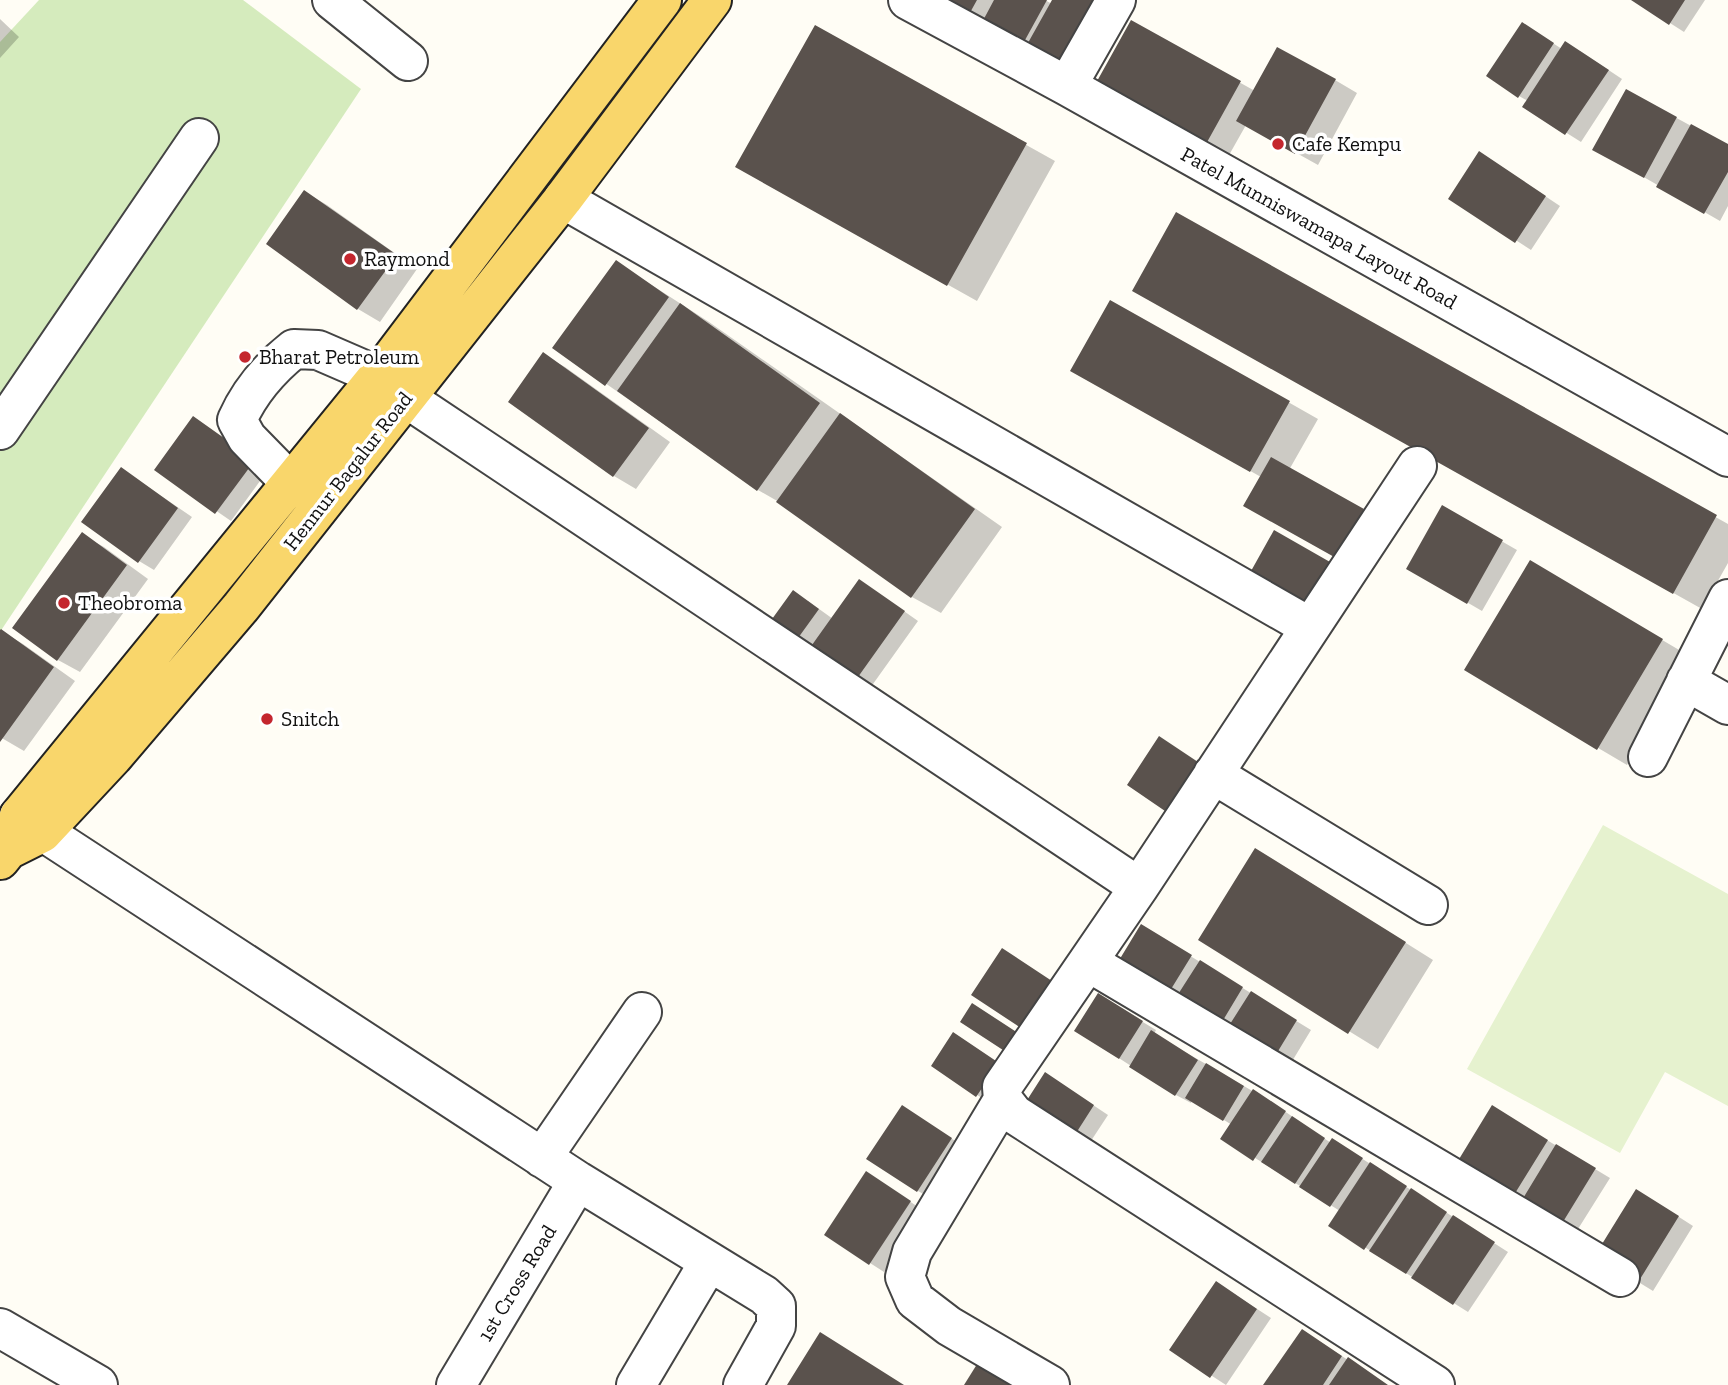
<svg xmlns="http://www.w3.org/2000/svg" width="1728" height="1385" viewBox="0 0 1728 1385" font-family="'Zilla Slab',serif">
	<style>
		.green { fill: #d5ebbd }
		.pitch { fill: #e6f2cf }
		.shadow { fill: #0003 }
		.building { fill: #5a524d }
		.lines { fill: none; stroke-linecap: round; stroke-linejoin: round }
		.minor-casing { stroke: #444; stroke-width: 42 }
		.major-casing { stroke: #222; stroke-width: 42 }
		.minor { stroke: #fff; stroke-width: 38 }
		.major { stroke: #f9d66b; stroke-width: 38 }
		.poi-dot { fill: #c4262e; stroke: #fff; stroke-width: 2.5 }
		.labels { text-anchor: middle; stroke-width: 7; stroke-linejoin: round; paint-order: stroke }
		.poi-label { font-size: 21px; fill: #111; stroke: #fff; text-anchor: start }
		.street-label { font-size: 21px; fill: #111; stroke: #fff }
	</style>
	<rect width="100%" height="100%" fill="#fffdf5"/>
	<path class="green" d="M39 0H243L361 89 0 632V42Z"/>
	<path class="pitch" d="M1603 825 1728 894V1106L1665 1072 1620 1153 1467 1069Z"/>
	<path class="shadow" d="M915 0H1045L1052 4 1054 0 1080 79Z
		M1634 0H1705L1684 32Z
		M0 19 19 37 0 58Z
		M1131 22 1255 91 1335 80 1357 93 1318 165 1246 125 1224 164 1115 104Z
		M816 27 1055 161 977 301 766 183Z
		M1537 33 1562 49 1580 51 1622 79 1581 142 1524 106 1528 101 1519 96Z
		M1627 91 1728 146V206L1720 221 1595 149Z
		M1494 162 1560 206 1531 250 1451 198Z
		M305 192 327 205 417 269 380 322 358 309 268 244Z
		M1176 215 1728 524V563L1702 609 1163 307Z
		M616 262 709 322 1002 527 941 613 912 597 779 502 758 490 555 348Z
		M1111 302 1318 419 1289 470 1385 523 1359 569 1261 477 1072 370Z
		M543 355 565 367 670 442 636 489 614 476 510 402Z
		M194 418 268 470 231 521 157 470Z
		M122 469 192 517 154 570 139 561Z
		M1442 507 1517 550 1482 611 1408 568Z
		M82 535 104 547 148 579 80 672 58 660 15 628Z
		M1559 579 1691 657 1627 765 1466 670Z
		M874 590 918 621 868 691 794 644 808 601 833 619Z
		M1 631 23 644 75 681 24 751 0 737Z
		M1174 747 1211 772 1181 817 1166 809Z
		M1285 867 1433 960 1378 1049 1201 940Z
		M1156 935 1311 1030 1288 1068 1120 962Z
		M1113 1004 1156 1030 1154 1034 1268 1100 1331 1143 1347 1149 1508 1252 1468 1312 1331 1226 1340 1211 1223 1138 1232 1125 1192 1100 1191 1103 1176 1095 1077 1031Z
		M968 1043 991 1103 977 1095Z
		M1060 1083 1108 1115 1087 1147 1072 1139Z
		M917 1116 966 1148 932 1199 918 1191Z
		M1507 1116 1610 1178 1573 1237 1509 1201Z
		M881 1182 924 1211 884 1272 870 1263Z
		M1651 1199 1693 1226 1653 1291 1596 1256Z
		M1231 1292 1271 1318 1226 1385 1172 1350Z
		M1317 1340 1348 1360 1387 1385H1265Z"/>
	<path class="building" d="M913 0H977L962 27Z
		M994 0H1047L1019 51 979 28Z
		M1052 0H1104L1064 72 1024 50Z
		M1631 0H1685L1669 25Z
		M1131 20 1241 81 1201 153 1091 92Z
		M1522 22 1554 43 1518 98 1486 76Z
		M815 25 1027 143 947 286 735 167Z
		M1565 41 1609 70 1565 135 1522 107Z
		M1277 47 1336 79 1295 154 1236 121Z
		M1626 89 1677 117 1644 178 1592 150Z
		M1691 124 1728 144V172L1704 214 1656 187Z
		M1479 151 1546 196 1515 243 1448 199Z
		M304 190 397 255 357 310 266 244Z
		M1176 212 1717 515 1673 594 1132 291Z
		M616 260 669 297 605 386 552 348Z
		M1110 300 1290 401 1250 472 1070 371Z
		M680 303 820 403 757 491 617 391Z
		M543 352 649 428 613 477 508 402Z
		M840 413 975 509 911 598 776 502Z
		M193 416 255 460 215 514 154 470Z
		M1271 457 1364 509 1336 558 1243 506Z
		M121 467 178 508 138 563 81 522Z
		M1442 505 1503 540 1467 604 1406 569Z
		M1274 530 1330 562 1301 612 1246 580Z
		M82 532 127 565 57 661 12 628Z
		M1530 560 1663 639 1597 750 1464 670Z
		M859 579 905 611 853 684 807 652Z
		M793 590 819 609 793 645 767 626Z
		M1 629 54 667 0 742V630Z
		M1159 736 1198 762 1165 811 1127 785Z
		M1255 848 1406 942 1348 1034 1198 940Z
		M1141 924 1192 955 1168 994 1118 962Z
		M1002 948 1055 983 1024 1030 971 995Z
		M1200 960 1243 987 1219 1027 1175 999Z
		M1251 991 1297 1020 1272 1061 1225 1032Z
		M1098 993 1143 1021 1119 1059 1074 1031Z
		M972 1003 1018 1033 1006 1052 960 1022Z
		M1151 1030 1198 1060 1175 1096 1129 1067Z
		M953 1032 999 1063 976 1097 931 1066Z
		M1206 1063 1244 1086 1223 1121 1185 1098Z
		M1045 1072 1094 1105 1071 1141 1022 1108Z
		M1253 1089 1286 1111 1253 1161 1220 1139Z
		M902 1105 952 1138 917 1192 866 1159Z
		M1492 1105 1548 1140 1509 1203 1453 1169Z
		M1292 1116 1325 1138 1295 1184 1261 1162Z
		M1332 1138 1363 1158 1330 1207 1299 1187Z
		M1556 1144 1596 1168 1558 1230 1519 1205Z
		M1370 1162 1407 1186 1364 1250 1328 1226Z
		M866 1171 911 1201 869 1265 824 1235Z
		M1411 1188 1447 1212 1406 1274 1369 1251Z
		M1636 1189 1679 1216 1637 1284 1594 1257Z
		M1453 1215 1495 1242 1453 1305 1411 1278Z
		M1216 1281 1257 1309 1210 1378 1169 1350Z
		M1302 1329 1342 1356 1323 1385H1263Z
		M820 1332 904 1385H787Z
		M1348 1357 1388 1385H1329Z
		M979 1361 1019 1385H964Z"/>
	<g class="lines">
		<defs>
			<path id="minor" d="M332 0 408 61
				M908 0 1067 86 1728 457
				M1067 86 1116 0
				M563 199 1310 627
				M0 430 199 138
				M291 483 247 438 237 420C250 391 270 368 294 349L318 350 378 376 406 398 1139 887 1002 1087 1003 1100 1014 1114 1435 1385
				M1686 681 1728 705
				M1648 757 1728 599
				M1213 774 1428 905
				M19 816 578 1181 764 1295 776 1306V1326L743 1385
				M1139 887 1417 466
				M1088 962 1620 1277
				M1003 1100 912 1252 905 1277 915 1300 949 1326 1050 1385
				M542 1158 642 1012
				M0 1328 98 1385
				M456 1385 578 1181
				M636 1385 709 1262"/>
			<path id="major" d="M8 850 19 816 378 376 662 0
				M0 860 8 850 42 833 113 757 241 607 563 199 712 0"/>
		</defs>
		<use href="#minor" class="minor-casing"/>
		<use href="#major" class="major-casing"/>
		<use href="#minor" class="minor"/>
		<use href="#major" class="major"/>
	</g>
	<g class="poi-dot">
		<circle cx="1278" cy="144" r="7"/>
		<circle cx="350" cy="259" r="7"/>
		<circle cx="245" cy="357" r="7"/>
		<circle cx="64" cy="603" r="7"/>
		<circle cx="267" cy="719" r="7"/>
	</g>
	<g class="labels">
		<g class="poi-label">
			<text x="1292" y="151">Cafe Kempu</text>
			<text x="364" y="266">Raymond</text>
			<text x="259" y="364">Bharat Petroleum</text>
			<text x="78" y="610">Theobroma</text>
			<text x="281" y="726">Snitch</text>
		</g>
		<g class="street-label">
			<text transform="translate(1319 228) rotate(29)" y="7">Patel Munniswamapa Layout Road</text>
			<text transform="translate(348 471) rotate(-52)" y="7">Hennur Bagalur Road</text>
			<text transform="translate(517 1283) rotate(-59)" y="7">1st Cross Road</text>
		</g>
	</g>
</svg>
